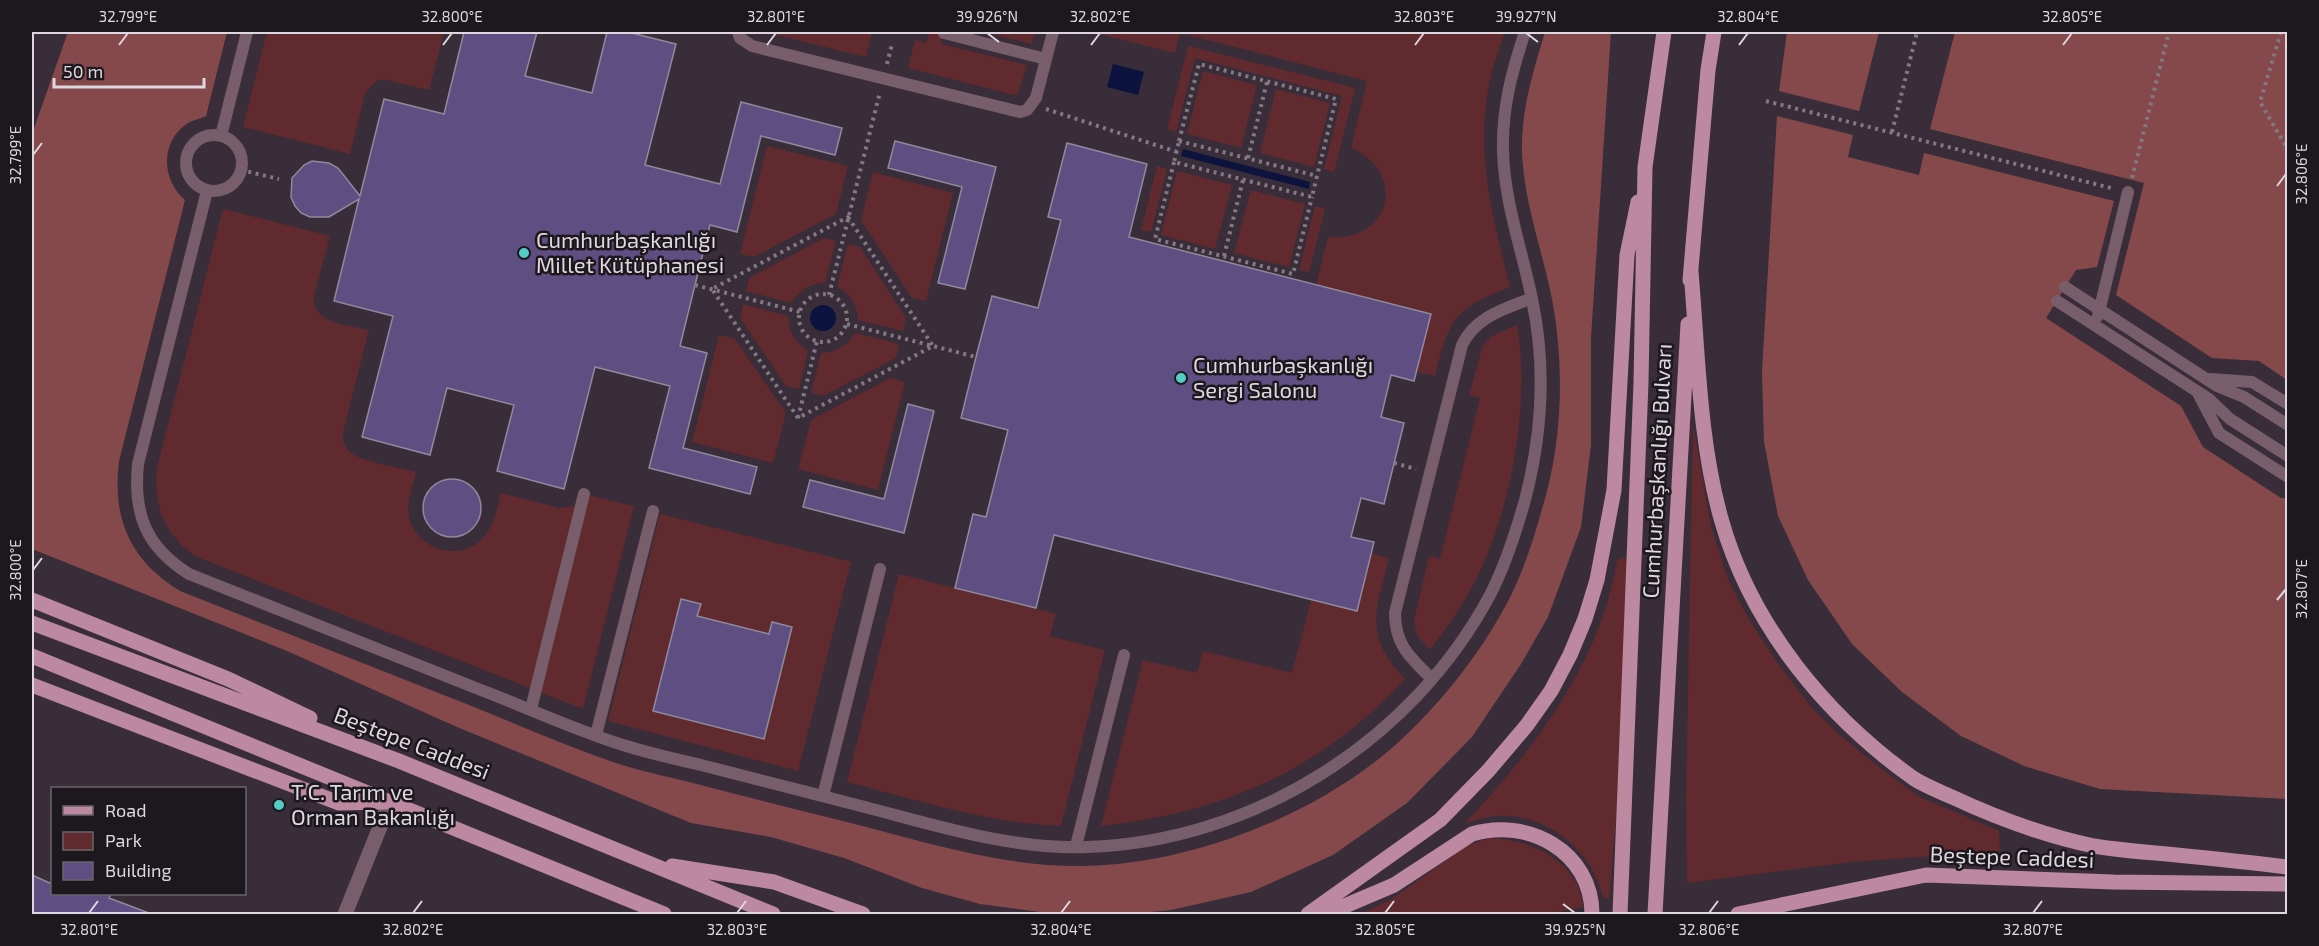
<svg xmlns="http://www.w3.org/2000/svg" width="2319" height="946" viewBox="0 0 2319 946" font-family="'Exo 2',sans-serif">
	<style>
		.green { fill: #602a2e; fill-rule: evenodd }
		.forest { fill: #85494c }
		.water { fill: #0c133e }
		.building { fill: #5e4e81; stroke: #8f8a9c; stroke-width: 1.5 }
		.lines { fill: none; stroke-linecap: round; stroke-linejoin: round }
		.path { stroke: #837984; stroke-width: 4; stroke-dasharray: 3 4.5; stroke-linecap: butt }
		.service { stroke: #785e6a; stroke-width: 12 }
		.minor { stroke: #785e6a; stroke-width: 15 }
		.primary { stroke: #bd89a0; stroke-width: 15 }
		.ticks { fill: none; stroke: #ded7df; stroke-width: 2 }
		.poi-dot { fill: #54cdc6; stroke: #1d181d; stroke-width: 2 }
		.labels { text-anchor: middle; stroke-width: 5; stroke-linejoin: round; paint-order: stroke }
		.poi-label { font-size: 22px; fill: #ded7df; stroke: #1d181d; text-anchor: start }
		.street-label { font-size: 22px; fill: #ded7df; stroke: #1d181d }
		.neatline { fill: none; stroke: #ded7df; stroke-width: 2 }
		.ticks-label { font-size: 15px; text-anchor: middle; fill: #ded7df }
	</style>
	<rect width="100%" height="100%" fill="#392d3a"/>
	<path class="green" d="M267 32H444L429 90 382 79 375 82 365 94 350 154 243 127Z
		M764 32H872L866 57Z
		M929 32H944L941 44 1027 65 1018 94 1014 95 908 68 915 40 926 43Z
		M983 32H1035L1032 44Z
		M1091 32H1505C1500 48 1493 64 1490 80 1474 153 1493 217 1510 287 1454 309 1449 319 1435 376L1417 372 1431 314 1316 285 1328 237C1391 243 1408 172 1351 148L1367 81 1180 33 1175 53Z
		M1188 46 1355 88 1334 172 1324 169 1342 96 1195 58 1176 132 1167 129Z
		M1203 71 1257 85 1241 148 1187 134Z
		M1276 89 1330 103 1314 167 1260 153Z
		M767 146 848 166 836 214 754 257 740 254Z
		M1157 166 1167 169 1151 232 1141 230Z
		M1177 171 1232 185 1215 249 1161 235Z
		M873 172 953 193 926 301 912 298 861 220Z
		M1251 190 1305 204 1289 267 1234 253Z
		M1315 206 1325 209 1309 272 1299 270Z
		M223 209 330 236 314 296C311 324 348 325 369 330L343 432C343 440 344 448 351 453 363 462 401 468 416 472 413 486 406 502 409 517 416 549 459 563 482 539 494 527 497 509 501 493L559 508 575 506 584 494 634 506 583 709 197 557C165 536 153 506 157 468Z
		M824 238 836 241 825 283C809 283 800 291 791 303L746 291 749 278Z
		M848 244 860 247 906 318 903 331 858 320C857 304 851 294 837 287Z
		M743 304 788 316C789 332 794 342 808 350L799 389 786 386 740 318Z
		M1517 325C1531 404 1511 514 1473 585 1461 608 1446 629 1430 650L1417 635 1414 621 1429 556 1440 559 1480 398 1469 395 1483 345 1492 336Z
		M855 333 899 344 896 358 823 396 811 393 821 353C836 352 847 346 855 333Z
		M719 335 735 339 786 413 773 463 692 442Z
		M890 378 905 382 878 490 798 469 811 420Z
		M1693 425 1711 526 1728 579 1748 618 1779 665 1812 708 1841 736 1884 771 1918 796 1999 831 2000 851 1851 862 1687 883 1686 799Z
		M660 514 851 562 798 771 608 721ZM682 599 700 604 672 716 653 711ZM772 622 791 627 763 739 744 734Z
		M1371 553 1389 558C1376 610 1363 636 1405 679 1320 771 1224 812 1101 826L1143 660 1197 673 1203 651 1292 673 1311 600 1356 611Z
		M1623 557 1628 564 1633 629 1609 898H1603C1593 850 1546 812 1495 816 1485 817 1474 821 1464 824 1532 753 1602 660 1617 560Z
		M899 574 1056 614 1050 636 1105 650 1061 826C988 823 917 800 847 782Z
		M1490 838C1531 840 1579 861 1583 907L1548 914H1360L1392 899 1466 846Z"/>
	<path class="forest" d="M68 32H227L206 116C200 119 193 120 188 123 160 141 161 180 185 200L119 461C112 519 130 560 180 591 276 629 372 667 469 705 516 724 564 745 613 762 639 771 666 776 693 783 743 796 793 809 843 821 922 841 1004 868 1086 866 1195 864 1327 811 1405 736 1445 698 1480 653 1506 605 1522 576 1533 541 1542 509 1563 441 1565 364 1551 294 1541 247 1524 201 1522 152 1521 110 1533 72 1545 32H1611L1591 338V445L1581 527 1548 617 1521 664 1472 737 1407 803 1333 855 1251 892 1171 910 1130 914H1055L980 904 922 888 844 858 771 837 691 823 457 727 287 651 32 549V134Z
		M1787 32H1879L1859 111 1779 91Z
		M1955 32H2287V380L2259 361 2212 358 2116 295 2144 183 1930 129Z
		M1777 116 1853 135 1848 157 1919 175 1924 153 2114 201 2097 267 2076 270 2046 318 2181 406 2203 447 2281 498H2287V799L2100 789 2024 766 1961 736 1902 692 1852 644 1808 580 1778 516 1764 442 1762 372Z"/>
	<path class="water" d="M1113 64 1144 72 1138 95 1107 87Z
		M1183 149 1310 182 1309 189 1181 156Z
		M810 318a13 13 0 1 1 26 0a13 13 0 1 1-26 0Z"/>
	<path class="building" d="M464 32H537L525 76 592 93 607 32H628L676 44 645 165 720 184 741 102 842 128 835 155 761 136 737 232 710 225 695 285 680 346 707 353 683 448 757 467 750 494 649 468 670 386 595 367 564 489 497 471 514 405 447 388 430 455 362 437 393 316 334 301 359 199 329 217H310L301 213 295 206 291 197 292 178 304 165 312 161 329 163 338 168 360 196 384 99 444 114Z
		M895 141 996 167 965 289 938 283 962 187 888 168Z
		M1067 143 1147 164 1129 237 1431 314 1414 381 1391 375 1381 417 1404 423 1384 504 1361 498 1351 537 1374 542 1357 611 1054 535 1036 608 955 588 973 514 986 517 1008 430 961 418 976 357 992 296 1038 308 1061 220 1048 217Z
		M908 404 934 411 904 533 803 507 810 480 884 499Z
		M423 508a29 29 0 1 1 58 0a29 29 0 1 1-58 0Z
		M681 599 701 604 697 616 769 634 772 622 792 627 764 739 653 711Z
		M32 875 52 884V894H111L109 898 149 913V915H32Z"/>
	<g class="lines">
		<path class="path" d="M2281 32 2260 102 2288 150
			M887 64 892 44
			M1766 101 2115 189
			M1046 109 1177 152
			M1892 132 1917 32
			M1179 141 1317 176 1312 197 1174 162Z
			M1179 141 1199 64 1336 99 1317 176
			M1248 158 1267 82
			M1174 162 1155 239 1293 274 1312 197
			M241 170 279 179
			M2132 178 2169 32
			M848 217 933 346 798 418 712 289Z
			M1224 256 1243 180
			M695 285 800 312
			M799 318a24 24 0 1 1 48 0a24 24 0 1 1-48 0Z
			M829 295 880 92
			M847 324 976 357
			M798 418 817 341
			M1394 463 1416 469"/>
		<path class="service" d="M738 32 740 38 752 46 1020 112 1027 110 1036 98 1053 32
			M944 33 1046 59
			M186 163a28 28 0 1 1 56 0a28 28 0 1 1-56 0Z
			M221 136 247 32
			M207 191 138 464C133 514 146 547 189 574 286 613 384 651 481 690 528 708 575 730 623 745 648 753 675 759 701 765 751 778 800 790 849 803 926 822 1006 850 1087 847 1253 842 1412 741 1490 595 1505 566 1516 532 1525 500 1542 435 1546 365 1532 299 1522 250 1504 201 1503 150 1502 108 1512 71 1525 32
			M2065 287 2217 386 2244 397 2288 425
			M2057 301 2209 399 2230 419 2288 456
			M2098 316 2128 192
			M2210 379 2252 382 2288 404
			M2199 395 2219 433 2288 477
			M1432 679C1411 658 1395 646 1395 613L1462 345C1476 316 1505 309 1532 298
			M531 709 584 494
			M596 735 653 511
			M823 796 880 569
			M1076 846 1124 655"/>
		<path class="minor" d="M345 914 390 802"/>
		<path class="primary" d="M1691 272C1698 353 1699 443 1722 522 1752 626 1826 716 1913 778 1925 786 1939 791 1952 797 1997 818 2046 836 2094 846 2118 850 2143 852 2167 854 2207 858 2247 862 2288 867
			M1690 280 1708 70 1714 32
			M32 600 228 679 310 718
			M32 623 399 761 773 914
			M32 656 664 914
			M32 685 339 803 384 802
			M672 866 774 882 863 914
			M1308 914 1440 820 1488 771 1527 725 1551 691 1570 655 1585 619 1597 580 1614 490 1627 255 1638 202
			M1326 914 1394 885 1472 834C1528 817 1592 852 1592 914
			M1620 914 1641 383 1645 167 1664 32
			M1655 914 1688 324
			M1738 914 1926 875 2113 882 2288 884"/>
	</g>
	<path class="ticks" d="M987 33 999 42M1526 33 1538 42M119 45 128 33M443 45 452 33M767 45 776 33M1091 45 1100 33M1415 45 1424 33M1739 45 1748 33M2063 45 2072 33M33 155 42 143M2277 186 2286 174M33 570 42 558M2277 600 2286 589M1563 904 1575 913M89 913 98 901M413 913 422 901M737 913 746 901M1061 913 1070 901M1385 913 1394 901M1709 913 1718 901M2033 913 2042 901"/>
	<g class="poi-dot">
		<circle cx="524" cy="253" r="6"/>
		<circle cx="1181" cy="378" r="6"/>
		<circle cx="279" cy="805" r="6"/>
	</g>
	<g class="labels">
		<g class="poi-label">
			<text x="536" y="248">Cumhurbaşkanlığı<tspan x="536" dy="25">Millet Kütüphanesi</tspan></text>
			<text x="1193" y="373">Cumhurbaşkanlığı<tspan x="1193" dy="25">Sergi Salonu</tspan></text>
			<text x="291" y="800">T.C. Tarım ve<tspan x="291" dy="25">Orman Bakanlığı</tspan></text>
		</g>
		<g class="street-label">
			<text transform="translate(1657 471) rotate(-87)" y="8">Cumhurbaşkanlığı Bulvarı</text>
			<text transform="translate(412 743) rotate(21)" y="8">Beştepe Caddesi</text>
			<text transform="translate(2012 857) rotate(2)" y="8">Beştepe Caddesi</text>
		</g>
	</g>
	<rect width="2319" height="946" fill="none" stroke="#1d181d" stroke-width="66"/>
	<rect x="51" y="787" width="195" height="108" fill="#1d181d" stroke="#6a646b" stroke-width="1.5"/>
	<rect x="63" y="806" width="30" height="9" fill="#bd89a0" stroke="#6a646b" stroke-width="1.5"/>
	<text x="105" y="817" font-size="18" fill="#ded7df">Road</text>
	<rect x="63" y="832" width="30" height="18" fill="#602a2e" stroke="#6a646b" stroke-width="1.5"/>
	<text x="105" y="847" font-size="18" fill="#ded7df">Park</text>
	<rect x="63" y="862" width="30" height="18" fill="#5e4e81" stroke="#6a646b" stroke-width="1.5"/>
	<text x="105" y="877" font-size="18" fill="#ded7df">Building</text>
	<path d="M54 78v9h150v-9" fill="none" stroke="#ded7df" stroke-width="3"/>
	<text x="63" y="78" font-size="18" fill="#ded7df" stroke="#1d181d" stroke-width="4.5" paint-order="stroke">50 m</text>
	<rect x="33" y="33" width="2253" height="880" class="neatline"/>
	<g class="ticks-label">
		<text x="128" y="22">32.799°E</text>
		<text x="452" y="22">32.800°E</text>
		<text x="776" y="22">32.801°E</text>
		<text x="987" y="22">39.926°N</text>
		<text x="1100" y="22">32.802°E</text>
		<text x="1424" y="22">32.803°E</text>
		<text x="1526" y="22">39.927°N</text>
		<text x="1748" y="22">32.804°E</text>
		<text x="2072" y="22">32.805°E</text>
		<text transform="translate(16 155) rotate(-90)" y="5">32.799°E</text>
		<text transform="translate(2302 174) rotate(-90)" y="5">32.806°E</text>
		<text transform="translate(16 570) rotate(-90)" y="5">32.800°E</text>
		<text transform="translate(2302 589) rotate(-90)" y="5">32.807°E</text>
		<text x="89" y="935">32.801°E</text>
		<text x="413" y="935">32.802°E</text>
		<text x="737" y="935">32.803°E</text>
		<text x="1061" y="935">32.804°E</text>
		<text x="1385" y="935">32.805°E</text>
		<text x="1575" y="935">39.925°N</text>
		<text x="1709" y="935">32.806°E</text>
		<text x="2033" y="935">32.807°E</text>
	</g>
</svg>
